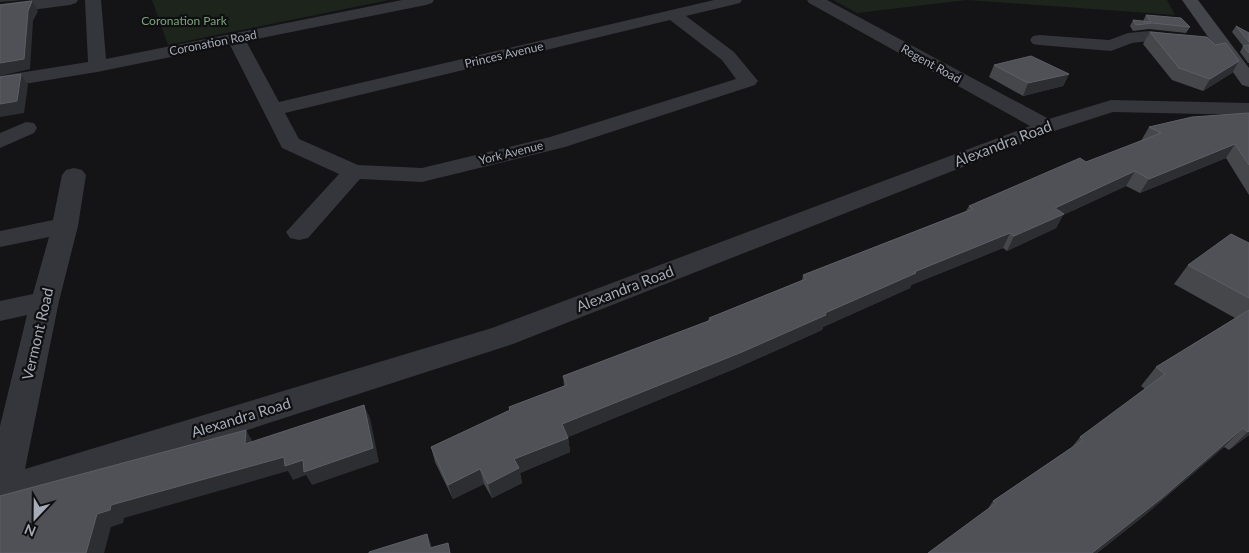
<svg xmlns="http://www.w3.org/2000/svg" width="1249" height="553" viewBox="0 0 1249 553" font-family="Lato,sans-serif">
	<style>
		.green { fill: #1c241c }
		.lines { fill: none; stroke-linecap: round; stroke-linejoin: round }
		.street { fill: #35363b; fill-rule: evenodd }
		.secondary { fill: #43454b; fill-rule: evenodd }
		.wall { fill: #45474b }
		.shaded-wall { fill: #2d2e31 }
		.building { fill: #505157; stroke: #5d5f66 }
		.labels { text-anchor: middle; stroke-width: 4.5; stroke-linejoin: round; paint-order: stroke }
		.far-park-label { font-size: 12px; fill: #7aa37b; stroke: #0f0f11 }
		.far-street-label { font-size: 12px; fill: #a5abb7; stroke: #0f0f11 }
		.street-label { font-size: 15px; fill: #a5abb7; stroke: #0f0f11 }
	</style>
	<rect width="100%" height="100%" fill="#141416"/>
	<path class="green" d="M152 0H389L168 45Z
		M833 0H1167L1175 15 967 0 857 13Z"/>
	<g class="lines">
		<path class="street" d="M33 0H78L76 3 70 5 0 14V4Z
			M85 0H101L106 59 402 0H434L432 3 426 5 246 41 279 102 714 0H742L740 3 686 16 734 52 758 81 755 85 565 147 422 182 360 179 308 238 299 240 290 238 286 232 339 174 282 148 230 45 97 72 0 88V76L88 62ZM670 20 722 60 736 79 550 137 422 168 358 165 299 139 285 113Z
			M807 0H827L1049 119 1111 100 1249 103V115L1113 112 1054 131 513 344 0 510V426L27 315 0 321V301L33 294 49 237 0 247V231L53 220 62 175 66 170 74 168 82 170 86 175 78 226 59 301 25 469 492 328 1030 126 809 3Z
			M1149 31 1191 36 1194 40 1191 44 1185 45 1149 41 1132 43 1111 51 1039 45 1033 44 1030 40 1033 36 1039 35 1109 40 1128 33Z
			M26 122 34 123 37 128 34 133 0 148V133Z"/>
		<path class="secondary" d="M1182 0H1198L1249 68V87L1242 85Z"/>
	</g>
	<path class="wall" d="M1146 15 1190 27 1186 33 1149 29 1133 31 1130 26 1133 20 1143 21Z
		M1236 26 1249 33V63H1248L1240 52 1243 46 1232 32Z
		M1150 32 1215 45 1239 61 1232 73 1203 91 1172 80 1143 44Z
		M994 65 1069 74 1063 86 1023 96 989 77Z
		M1249 113V195L1226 158 1140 193 1126 186 1063 215 1056 228 1007 251 1003 248 911 285 910 288 823 327 822 330 739 367 568 437 570 452 520 473 522 483 492 498 484 484 453 499 435 462 431 447 509 411V407L564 386 563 376 708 321 709 318 802 280 803 275 966 211 969 206 1141 141 1149 127Z
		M1249 243V435L1229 450 1224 447 1145 515 1097 553H928L987 510 993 501 1072 447 1080 437 1145 389 1141 386 1156 367 1235 318 1174 284 1188 265Z"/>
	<path class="shaded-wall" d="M0 0H23L0 2Z
		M32 1 38 11 33 21 30 69 0 76V63Z
		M1239 61 1232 73 1203 91 1210 79Z
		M21 74 28 85 24 113 0 117V104Z
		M1069 74 1063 86 1023 96 1028 83Z
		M1235 144 1226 158 1140 193 1149 179Z
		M1135 171 1126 186 1063 215 1056 228 1007 251 1014 236 1055 208Z
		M1010 233 1003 248 911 285 910 288 823 327 822 330 739 367 563 439 562 424 825 313 914 272Z
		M364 405 370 418 379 462 312 485 306 475 293 480 288 471 124 518 123 523 111 527 104 553H86L97 514 111 505Z
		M1243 428 1224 447 1145 515 1097 553H1092Z
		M246 430 254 444H245Z
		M1249 431V435L1229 450Z
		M568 438 570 452 520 473 522 483 492 498 488 484 514 459Z
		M480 469 484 484 453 499 448 485Z
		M427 534 432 547 433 553 430 548Z"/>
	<path class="building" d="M32 1 28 11 24 59 0 63V5Z
		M1146 15 1181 18 1190 27 1152 23 1136 25 1133 20 1151 22Z
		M1236 26 1249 33V42Z
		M1150 32 1207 37 1215 45 1226 43 1239 61 1210 79 1179 68Z
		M1249 45V53L1243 46Z
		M1031 56 1069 74 1028 83 994 65Z
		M21 74 17 101 0 104V77Z
		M1249 113V165L1235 144 1149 179 1135 171 1055 208 1064 214 1014 236 1010 233 914 272 916 273 825 313 826 315 742 352 562 424 568 438 514 459 519 468 488 484 480 469 448 485 431 447 510 410 509 407 567 385 563 376 711 320 709 318 806 279 803 275 973 209 969 206 1080 158 1086 162 1161 133 1149 127 1192 117Z
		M1231 234 1249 243V298L1188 265Z
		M1249 310V431L1248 432 1243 428 1163 497 1092 553H928L996 503 993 501 1083 440 1080 437 1165 374 1156 367Z
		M364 405 373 448 304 472 303 460 285 466 284 457 111 505 110 510 97 514 86 553H0V496L246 430 245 444Z
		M427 534 430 548 448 543 450 553H369V552Z"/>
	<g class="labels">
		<g class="far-park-label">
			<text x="184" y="25">Coronation Park</text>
		</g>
		<g class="far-street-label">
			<text transform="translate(213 43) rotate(-11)" y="4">Coronation Road</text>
			<text transform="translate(504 55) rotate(-13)" y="4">Princes Avenue</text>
			<text transform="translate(931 64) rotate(29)" y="4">Regent Road</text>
			<text transform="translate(511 153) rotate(-14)" y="4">York Avenue</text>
		</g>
		<g class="street-label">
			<text transform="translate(1003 144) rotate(-21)" y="5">Alexandra Road</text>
			<text transform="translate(625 289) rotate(-21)" y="5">Alexandra Road</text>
			<text transform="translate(38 334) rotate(-77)" y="5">Vermont Road</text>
			<text transform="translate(241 418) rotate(-17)" y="5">Alexandra Road</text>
		</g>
	</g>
	<g transform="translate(35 518) rotate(202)" stroke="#0f0f11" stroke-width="4" paint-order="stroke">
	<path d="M0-4L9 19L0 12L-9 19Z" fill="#a5abb7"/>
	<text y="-8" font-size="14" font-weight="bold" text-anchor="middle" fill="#a5abb7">N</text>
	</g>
</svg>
